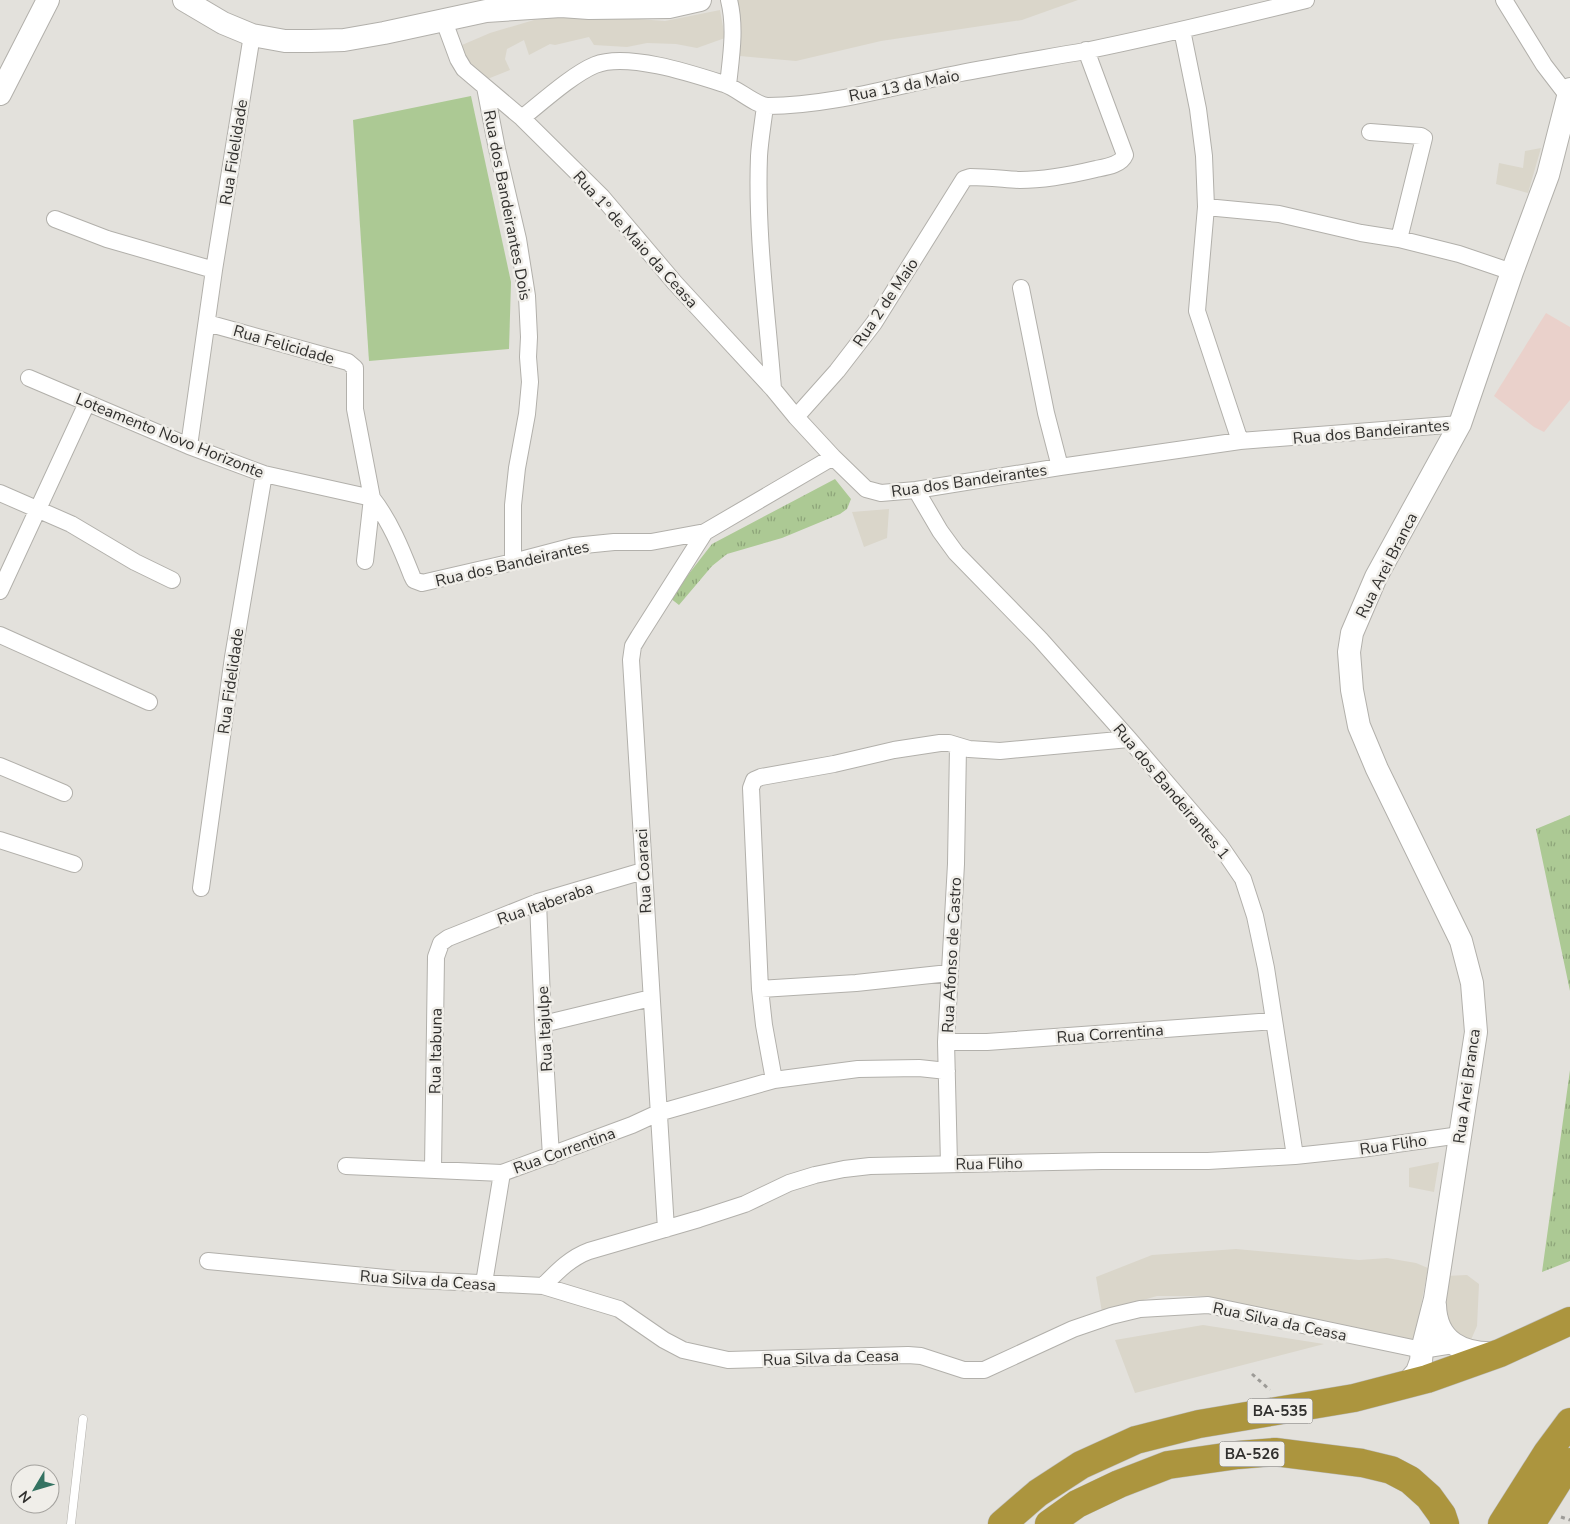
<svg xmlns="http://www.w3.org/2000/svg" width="1570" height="1524" viewBox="0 0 1570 1524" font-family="'Nunito Sans',sans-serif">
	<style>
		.built { fill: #dad6ca }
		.industrial { fill: #ead1cb }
		.grass { fill: url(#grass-tufts) }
		.pitch { fill: #acc994 }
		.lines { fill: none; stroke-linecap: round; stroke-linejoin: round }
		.lane-casing { stroke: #b2b0ab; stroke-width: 9 }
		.street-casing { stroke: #b2b0ab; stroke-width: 18 }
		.secondary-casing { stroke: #b2b0ab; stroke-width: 24 }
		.highway-casing { stroke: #bdbdbc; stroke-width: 29 }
		.path { stroke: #9d9b97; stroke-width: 3; stroke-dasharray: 4 4; stroke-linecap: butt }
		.lane { stroke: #fff; stroke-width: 8 }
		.street { stroke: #fff; stroke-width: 16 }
		.secondary { stroke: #fff; stroke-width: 22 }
		.highway { stroke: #ac953e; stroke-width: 28 }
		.labels { text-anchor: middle; stroke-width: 5; stroke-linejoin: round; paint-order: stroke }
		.shield { fill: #f0eee9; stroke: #6a6966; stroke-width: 1 }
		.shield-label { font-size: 15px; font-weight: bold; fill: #31302e }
		.street-label { font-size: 16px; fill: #31302e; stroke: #f0eee9 }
	</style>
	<defs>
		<pattern id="grass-tufts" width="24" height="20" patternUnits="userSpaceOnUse" patternTransform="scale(1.25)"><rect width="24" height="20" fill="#acc994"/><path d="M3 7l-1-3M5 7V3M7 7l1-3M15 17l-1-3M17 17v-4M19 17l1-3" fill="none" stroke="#8da479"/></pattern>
	</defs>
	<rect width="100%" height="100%" fill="#e3e1dc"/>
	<path class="built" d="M737 0H1078L1022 20 881 41 796 61 740 56V20Z
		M720 10 725 38 697 48 676 44 647 43 627 47 594 45 589 37 555 45 550 44 529 55 524 40 507 49 505 59 510 70 485 80 466 64 462 45 490 33 534 20 566 16H597L665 21Z
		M1541 148 1528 193 1496 184 1499 163 1523 168 1525 151Z
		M889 509 887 538 864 547 852 512Z
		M1439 1162 1434 1192 1409 1187V1168Z
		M1236 1249 1359 1260 1387 1258 1416 1263 1428 1268 1414 1342 1206 1296H1157L1102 1312 1096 1277 1152 1255Z
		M1467 1275 1479 1284 1477 1326 1470 1342 1449 1332 1444 1321 1446 1276Z
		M1203 1325 1324 1344 1135 1393 1115 1340Z"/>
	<path class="industrial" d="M1546 313 1570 327V400L1544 432 1534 427 1494 396Z"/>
	<path class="grass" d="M835 479 851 499 847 509 840 514 782 538 727 554 712 566 679 605 670 598 712 544Z
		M1570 815V991L1536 829Z
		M1570 1070V1261L1542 1272Z"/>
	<path class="pitch" d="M471 96 511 282 509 349 369 361 353 120Z"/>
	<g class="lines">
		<defs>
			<path id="lane" d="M71 1524 83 1419"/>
			<path id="street" d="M1504 0 1544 65 1567 95
				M444 21 458 59 464 69 522 118 602 197 675 283 773 389 796 417 833 457
				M1182 30 1198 109 1204 156 1206 207 1197 311 1240 441
				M728 85C731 57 736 28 729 0
				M485 87 497 149 518 239 527 296 529 337 528 357 530 382 527 414 517 468 513 505V562
				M765 106C763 123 760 140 759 156 756 234 767 312 773 389
				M522 118C542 102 573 74 595 65 627 52 693 74 724 84 737 88 756 106 768 106 829 106 891 87 951 75 995 66 1040 59 1085 51 1159 36 1233 18 1306 0
				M1370 132 1421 136 1424 138 1399 239
				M1206 207 1279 214 1361 233 1399 239 1459 254 1512 272
				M55 219 107 239 214 270
				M1021 288 1046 413 1060 467
				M207 323 348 362 355 368V409L372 498 365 561
				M29 378 189 446 264 474 372 498
				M796 417 837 371 874 323 964 179 970 177C987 177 1003 179 1020 180 1046 180 1071 175 1096 169 1106 167 1121 165 1125 155L1086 50
				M189 446 214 270 252 35
				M916 490 940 531 956 553 1040 639 1129 739 1219 844 1243 879 1255 916 1266 968 1295 1156
				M0 493 71 524 135 562 172 580
				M372 498C390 521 401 548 412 576L414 580 422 583 513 562 574 546 614 542H651L705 532 833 457 866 489 881 493 916 490 1060 467 1240 441 1460 424
				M0 591 87 403
				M0 635 149 702
				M0 766 64 793
				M0 840 74 864
				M201 888 233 657 264 474
				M538 902 543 1024 551 1156
				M760 989 856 983 949 973
				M543 1024 651 998
				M946 1042H987L1274 1021
				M774 1080 764 1025 760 989 751 788 754 780 761 777 834 764 894 750 940 743H949L969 749 1000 751 1129 739
				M949 1164 946 1042 956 864 958 747
				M346 1166 502 1173 632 1125 658 1113 774 1080 858 1069 919 1068 947 1071
				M433 1169 436 957 441 943 448 938 538 902 643 871
				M666 1229 631 660 633 646 639 636 705 532
				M208 1261 396 1279 543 1286 619 1309 664 1340 683 1350 728 1360 908 1355 921 1356 964 1370H984L1073 1329 1111 1316 1140 1309 1208 1305 1422 1350 1453 1345
				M484 1283 502 1173
				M543 1286C557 1272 570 1258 589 1251L699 1219 745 1204 789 1183 815 1175 844 1169 870 1166 1009 1163 1102 1161H1208L1295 1156 1361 1149 1460 1135"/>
			<path id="secondary" d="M184 0 223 23 252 35 285 41H311L344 40 384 33 486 11 561 6 589 8 669 7 700 0
				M0 94 48 0
				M1435 1305C1436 1342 1463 1355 1497 1353
				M1401 1386 1410 1380 1417 1372 1421 1361 1422 1350 1435 1299 1476 1032 1472 983 1461 941 1377 769 1359 726 1352 690 1349 652 1352 633 1376 577 1460 424 1512 272 1548 175 1570 89"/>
			<path id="highway" d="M1002 1524 1038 1493 1081 1465 1136 1440 1199 1424 1354 1398 1427 1379 1500 1353 1570 1321
				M1049 1524 1077 1504 1119 1484 1168 1465 1238 1455 1275 1452 1362 1463 1391 1470 1410 1480 1429 1497 1442 1515 1445 1524
				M1502 1524 1547 1453 1570 1422
				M1531 1524 1570 1462"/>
		</defs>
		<use href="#lane" class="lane-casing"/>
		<use href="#street" class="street-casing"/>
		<use href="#secondary" class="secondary-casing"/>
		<use href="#highway" class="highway-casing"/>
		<path class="path" d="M1252 1374 1270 1390
			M1561 1517 1570 1520"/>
		<use href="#lane" class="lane"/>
		<use href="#street" class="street"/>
		<use href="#secondary" class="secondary"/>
		<use href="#highway" class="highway"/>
	</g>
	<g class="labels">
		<g class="shield">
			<rect x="1247.5" y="1398.5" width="65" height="25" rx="4"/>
			<rect x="1219.5" y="1441.5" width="65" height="25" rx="4"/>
		</g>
		<g class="shield-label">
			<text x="1280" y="1416">BA-535</text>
			<text x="1252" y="1459">BA-526</text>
		</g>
		<g class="street-label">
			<text transform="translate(904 85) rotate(-11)" y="6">Rua 13 da Maio</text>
			<text transform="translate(233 152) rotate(-81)" y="6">Rua Fidelidade</text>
			<text transform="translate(508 205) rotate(79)" y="6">Rua dos Bandeirantes Dois</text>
			<text transform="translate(636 239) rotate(48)" y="6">Rua 1º de Maio da Ceasa</text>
			<text transform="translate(885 302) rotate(-56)" y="6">Rua 2 de Maio</text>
			<text transform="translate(284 344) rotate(16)" y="6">Rua Felicidade</text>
			<text transform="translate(1371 431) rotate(-5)" y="6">Rua dos Bandeirantes</text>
			<text transform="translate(170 435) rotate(22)" y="6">Loteamento Novo Horizonte</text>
			<text transform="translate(969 480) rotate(-8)" y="6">Rua dos Bandeirantes</text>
			<text transform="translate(512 563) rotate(-13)" y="6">Rua dos Bandeirantes</text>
			<text transform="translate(1386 565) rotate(-63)" y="6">Rua Arei Branca</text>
			<text transform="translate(230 681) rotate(-82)" y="6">Rua Fidelidade</text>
			<text transform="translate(1172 791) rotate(50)" y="6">Rua dos Bandeirantes 1</text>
			<text transform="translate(643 871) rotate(-93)" y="6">Rua Coaraci</text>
			<text transform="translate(545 903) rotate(-19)" y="6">Rua Itaberaba</text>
			<text transform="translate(951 955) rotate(-87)" y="6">Rua Afonso de Castro</text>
			<text transform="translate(544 1029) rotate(-93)" y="6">Rua Itajulpe</text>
			<text transform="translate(1110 1033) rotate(-4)" y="6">Rua Correntina</text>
			<text transform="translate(435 1051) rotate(-89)" y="6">Rua Itabuna</text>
			<text transform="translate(1466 1086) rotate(-82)" y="6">Rua Arei Branca</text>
			<text transform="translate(1393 1144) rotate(-8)" y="6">Rua Fliho</text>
			<text transform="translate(564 1150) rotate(-20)" y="6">Rua Correntina</text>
			<text transform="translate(989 1163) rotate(-1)" y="6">Rua Fliho</text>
			<text transform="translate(428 1280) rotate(4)" y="6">Rua Silva da Ceasa</text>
			<text transform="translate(1280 1321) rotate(12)" y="6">Rua Silva da Ceasa</text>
			<text transform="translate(831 1357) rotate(-2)" y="6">Rua Silva da Ceasa</text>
		</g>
	</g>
	<g transform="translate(35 1489) rotate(232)"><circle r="24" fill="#f0eee9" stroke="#a4a29e"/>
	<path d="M0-4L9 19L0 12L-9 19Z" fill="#347362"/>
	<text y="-8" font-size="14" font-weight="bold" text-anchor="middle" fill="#31302e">N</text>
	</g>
</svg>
